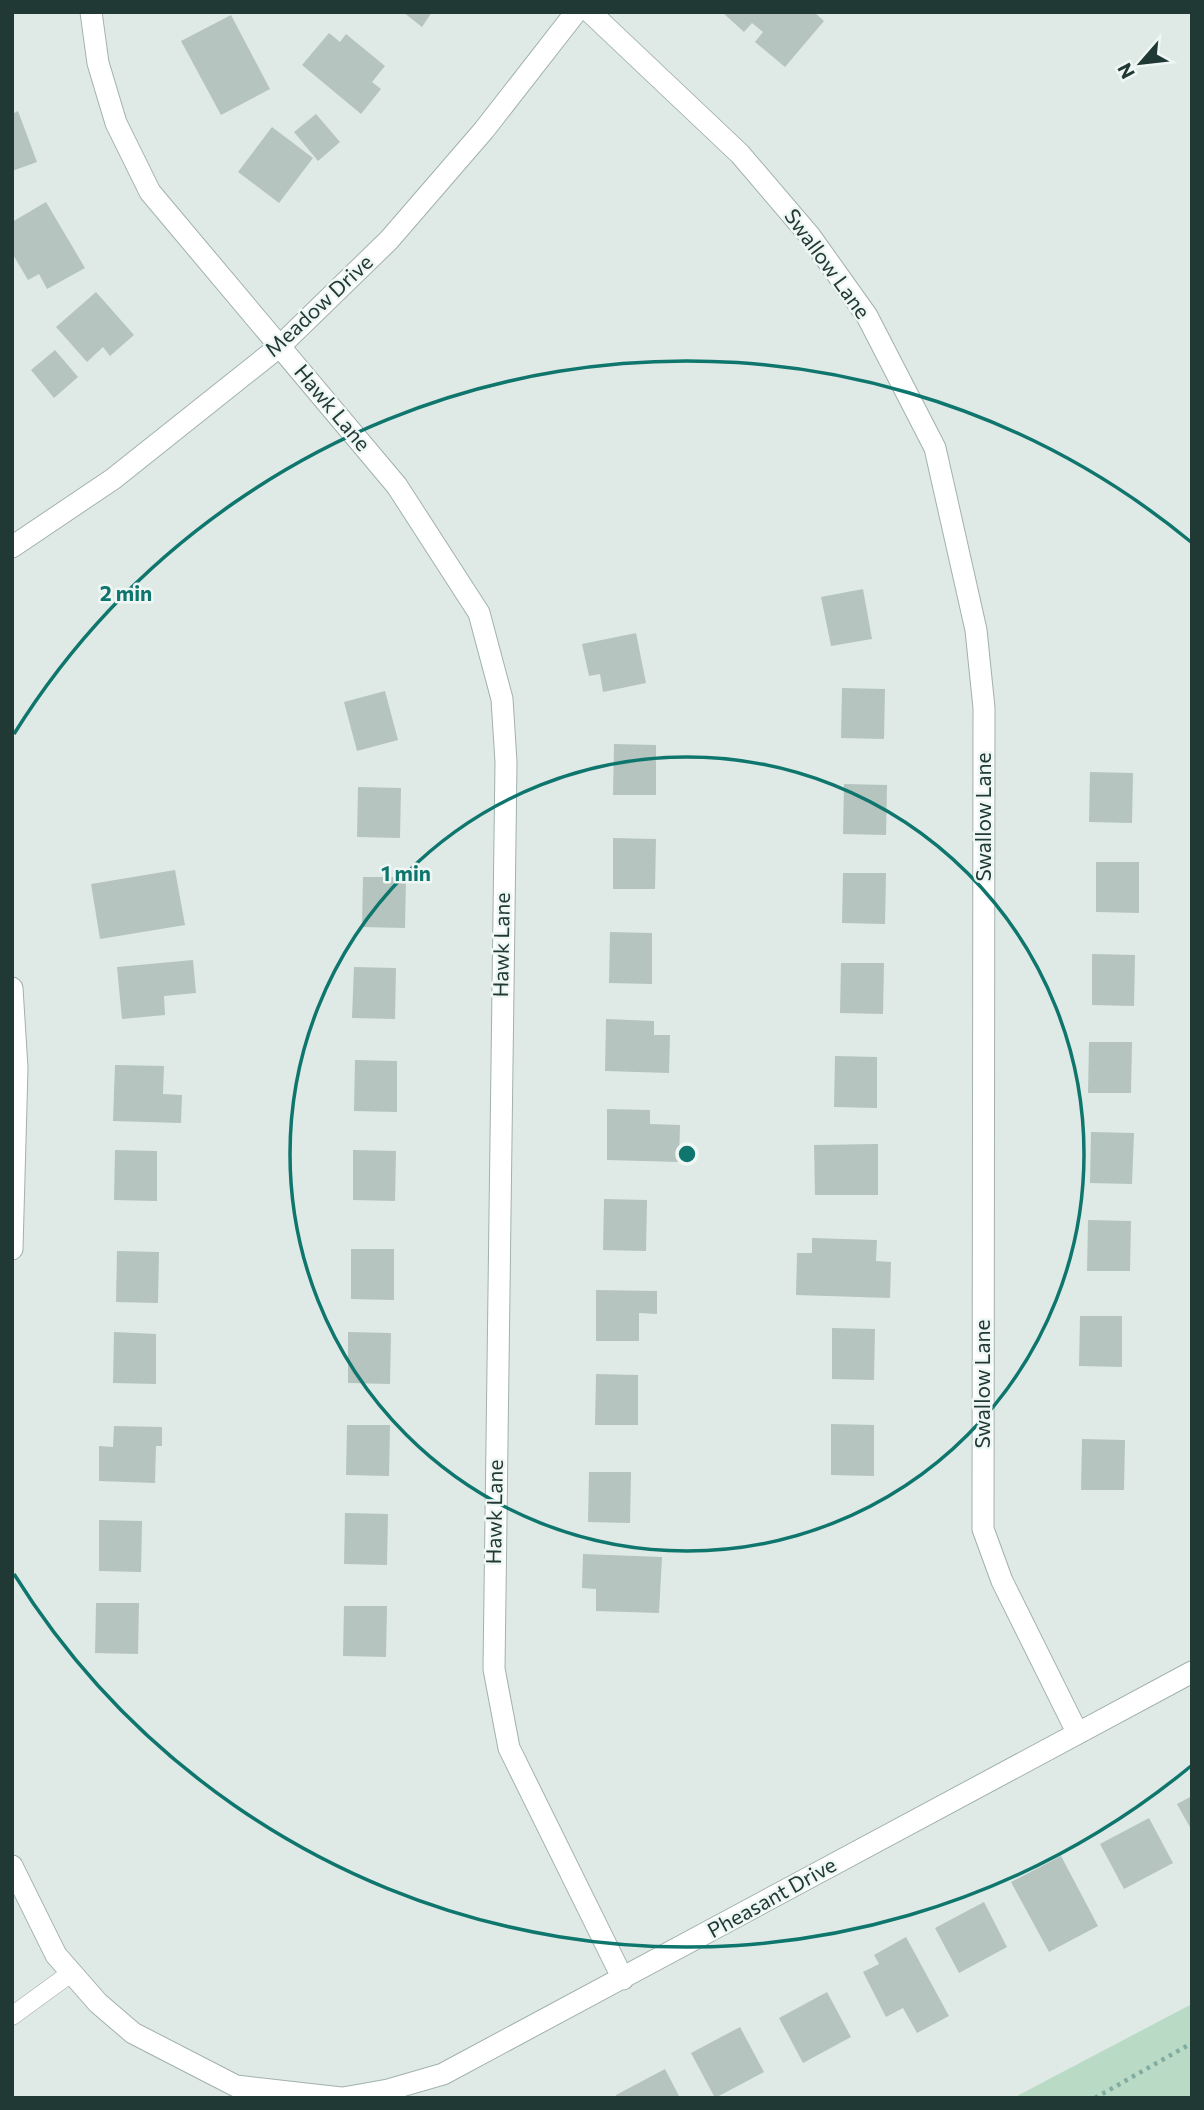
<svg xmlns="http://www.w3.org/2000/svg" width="1204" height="2110" viewBox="0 0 1204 2110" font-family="Commissioner,sans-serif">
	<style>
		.green { fill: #b9dac5 }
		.building { fill: #b5c4bf }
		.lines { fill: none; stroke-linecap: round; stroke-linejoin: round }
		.lane-casing { stroke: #a2b1ad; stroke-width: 19 }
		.street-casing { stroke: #a2b1ad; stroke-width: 23 }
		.path { stroke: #81aca2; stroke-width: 4.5; stroke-dasharray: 3.5 5; stroke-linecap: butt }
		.lane { stroke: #fff; stroke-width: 18 }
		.street { stroke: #fff; stroke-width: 21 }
		.ring { fill: none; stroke: #0f766e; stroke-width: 3.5 }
		.labels { text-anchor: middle; stroke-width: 5; stroke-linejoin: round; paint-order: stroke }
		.street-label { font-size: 21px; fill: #213935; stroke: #eff7f4 }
		.centre { fill: #0f766e; stroke: #eff7f4; stroke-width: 3.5 }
		.ring-label { font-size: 21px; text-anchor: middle; font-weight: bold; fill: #0f766e; stroke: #eff7f4; stroke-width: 5; stroke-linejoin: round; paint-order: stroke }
	</style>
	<rect width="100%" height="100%" fill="#dfeae6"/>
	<path class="green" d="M1192 2004V2098H1013Z"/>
	<path class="building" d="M403 12H432L422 27Z
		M722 12H814L824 21 785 67 755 42 763 32 752 23 744 32Z
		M231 15 270 89 221 115 181 41Z
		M329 33 340 42 346 34 385 66 372 82 381 89 361 114 302 65Z
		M18 111 37 162 12 171V114Z
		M316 114 340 142 318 161 294 132Z
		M272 127 313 158 279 203 238 172Z
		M46 202 85 268 47 289 39 274 28 280 12 253V222Z
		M96 292 134 335 110 356 103 347 87 362 56 327Z
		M55 350 78 377 54 398 31 370Z
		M863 589 872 639 831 646 821 597Z
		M636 633 646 683 603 692 600 674 589 676 582 644Z
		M842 688 885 689 884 739 841 738Z
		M385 691 398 740 357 751 344 702Z
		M614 744 656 745V795H613Z
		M1090 772 1133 773 1132 823 1089 822Z
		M844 784 887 785 886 835 843 834Z
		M358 787 401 788 400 838 357 837Z
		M613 838 656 839 655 889H613Z
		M1096 862H1139V913L1096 912Z
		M175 870 185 925 100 939 91 884Z
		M843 873H886L885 924 842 923Z
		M363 877H406L405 928 362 927Z
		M610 932 652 933V984L609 983Z
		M1092 954 1135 955 1134 1006 1092 1005Z
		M193 960 196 993 164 996 165 1015 122 1019 117 967Z
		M841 963H884L883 1014 840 1013Z
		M354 967 396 968 395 1019 352 1018Z
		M606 1019 654 1021V1035H670L669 1073 605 1071Z
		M1089 1042H1132L1131 1093H1088Z
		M835 1056 877 1057V1108L834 1107Z
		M355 1060 397 1061V1112L354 1111Z
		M115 1065 164 1066 163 1094 182 1095 181 1123 113 1121Z
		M607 1109 650 1110V1124L680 1125 679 1162 607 1160Z
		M1091 1132 1134 1133 1132 1184 1090 1183Z
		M878 1144V1195H815L814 1145Z
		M115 1150 157 1151V1201L114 1200Z
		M353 1150 396 1151 395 1201 353 1200Z
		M604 1199 647 1200 646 1251 603 1250Z
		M1088 1220 1131 1221 1130 1271H1087Z
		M812 1238 877 1240 876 1261 891 1262 890 1298 796 1295 797 1253H812Z
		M351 1249H394V1300L351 1299Z
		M117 1251 159 1252 158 1303 116 1302Z
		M596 1290 657 1291V1314L639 1313V1341H596Z
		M1080 1316H1122V1367L1079 1366Z
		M832 1328 875 1329 874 1380 832 1379Z
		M114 1332 156 1334V1384L113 1383Z
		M348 1332 391 1333 390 1384 348 1383Z
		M596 1374 638 1375V1425H595Z
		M831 1424 874 1425V1476L831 1475Z
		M347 1425H390L389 1476 346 1475Z
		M114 1426 162 1427V1446H156L155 1483 99 1481V1446L113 1447Z
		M1082 1439 1125 1440 1124 1490H1081Z
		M589 1472H631L630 1523 588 1522Z
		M345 1513 388 1514 387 1565 344 1564Z
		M99 1520 142 1521 141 1572 99 1571Z
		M583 1554 662 1557 659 1613 596 1611V1589L582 1588Z
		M96 1603H139L138 1654 95 1653Z
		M344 1606H387L386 1657 343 1656Z
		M1192 1796V1831L1177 1804Z
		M1149 1818 1173 1863 1124 1889 1100 1844Z
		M1061 1856 1098 1926 1049 1952 1011 1882Z
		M984 1902 1007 1947 959 1973 935 1928Z
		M906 1937 949 2016 917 2033 903 2008 886 2017 863 1972 879 1964 874 1955Z
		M827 1992 851 2037 803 2063 779 2018Z
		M740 2027 764 2072 715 2098 691 2053Z
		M665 2069 680 2098H617L616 2095Z"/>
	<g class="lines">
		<defs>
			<path id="lane" d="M12 2016 71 1973"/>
			<path id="street" d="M91 12 98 63 116 123 150 192 397 486 479 613 502 699 506 762 494 1669 509 1748 623 1979
				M590 12 740 154 810 236 867 316 935 448 976 630 984 708 983 1529 1002 1581 1077 1732
				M12 547 113 479 280 346 389 240 484 130 576 12
				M12 988 17 1068 12 1249
				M12 1866 56 1955 98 2003 133 2033 236 2086 341 2098
				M343 2098 388 2090 443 2074 1192 1672"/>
		</defs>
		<use href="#lane" class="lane-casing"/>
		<use href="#street" class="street-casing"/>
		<path class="path" d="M1095 2098 1192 2043"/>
		<use href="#lane" class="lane"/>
		<use href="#street" class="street"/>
	</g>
	<g class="ring">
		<circle cx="687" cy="1154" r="397"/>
		<path d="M1191 1766A793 793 0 0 1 14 1574M14 734A793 793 0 0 1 1191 542"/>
	</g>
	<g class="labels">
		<g class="street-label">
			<text transform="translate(827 264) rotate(54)" y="7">Swallow Lane</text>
			<text transform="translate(319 306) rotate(-43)" y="7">Meadow Drive</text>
			<text transform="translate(332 408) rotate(50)" y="7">Hawk Lane</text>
			<text transform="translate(984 817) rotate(-90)" y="7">Swallow Lane</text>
			<text transform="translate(502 945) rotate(-89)" y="7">Hawk Lane</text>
			<text transform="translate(983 1384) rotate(-90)" y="7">Swallow Lane</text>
			<text transform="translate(495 1512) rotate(-89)" y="7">Hawk Lane</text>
			<text transform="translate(772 1898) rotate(-29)" y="7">Pheasant Drive</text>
		</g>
	</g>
	<circle cx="687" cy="1154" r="10" class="centre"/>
	<g class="ring-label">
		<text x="126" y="601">2 min</text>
		<text x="406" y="881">1 min</text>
	</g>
	<rect width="1204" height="2110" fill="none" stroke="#213935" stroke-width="28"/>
	<g transform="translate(1141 63) rotate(242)" stroke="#eff7f4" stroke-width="5" paint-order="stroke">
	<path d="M0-5L12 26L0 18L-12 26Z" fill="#213935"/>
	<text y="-10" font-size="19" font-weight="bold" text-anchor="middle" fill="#213935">N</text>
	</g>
</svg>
